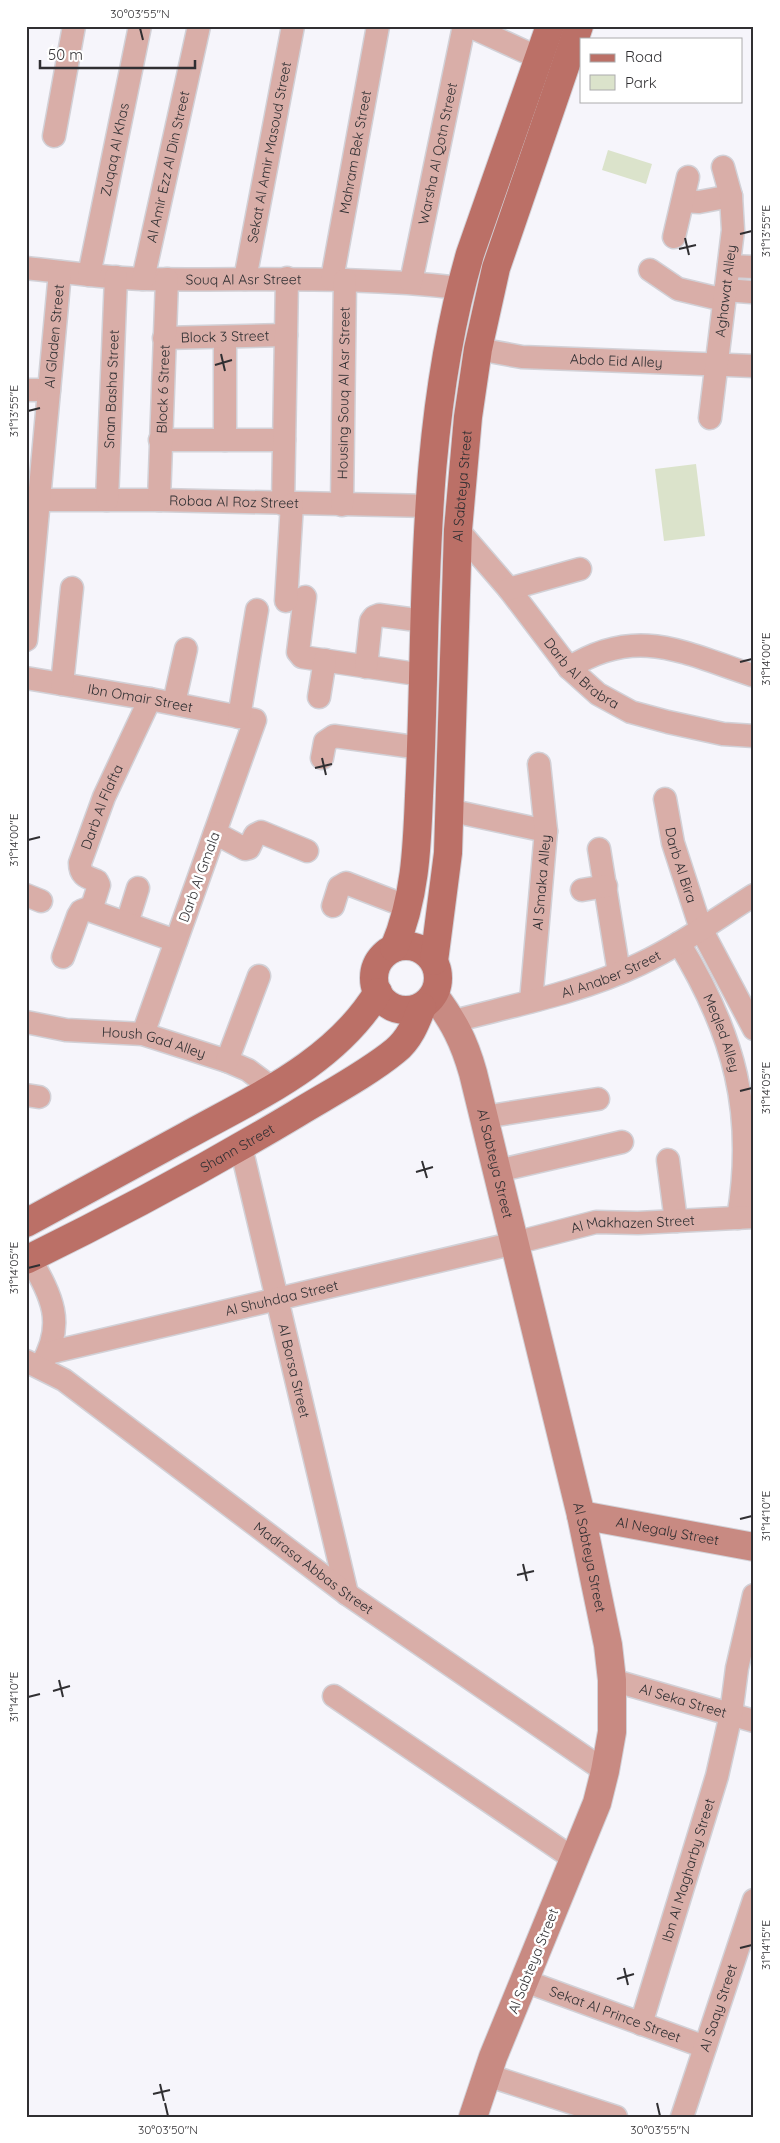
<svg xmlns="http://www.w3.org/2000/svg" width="780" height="2143" viewBox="0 0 780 2143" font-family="Quicksand,sans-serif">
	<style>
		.green { fill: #dbe3cb }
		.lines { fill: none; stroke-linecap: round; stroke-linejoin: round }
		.street-casing { stroke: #d2d1d7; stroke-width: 25 }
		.secondary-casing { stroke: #d2d1d7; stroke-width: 30 }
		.primary-casing { stroke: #d2d1d7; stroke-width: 30 }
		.street { stroke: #d9aea8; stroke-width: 22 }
		.secondary { stroke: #c88a82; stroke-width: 28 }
		.primary { stroke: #bb7067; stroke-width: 28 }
		.ticks { fill: none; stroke: #302f32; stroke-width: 2 }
		.labels { text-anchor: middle; stroke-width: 5; stroke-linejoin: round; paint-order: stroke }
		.street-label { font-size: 14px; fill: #302f32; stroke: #fff }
		.neatline { fill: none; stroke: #302f32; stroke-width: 2 }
		.ticks-label { font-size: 12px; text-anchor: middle; fill: #302f32 }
	</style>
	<rect width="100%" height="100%" fill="#f6f5fb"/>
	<path class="green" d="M608 150 652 164 646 184 602 170Z
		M696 464 705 536 664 541 655 469Z"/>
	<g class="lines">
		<defs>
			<g id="street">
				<path d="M469 26 539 58"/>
				<path d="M54 136 74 26"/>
				<path d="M683 201 699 202 731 196"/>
				<path d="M674 237 688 177"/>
				<path d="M729 266 754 267"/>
				<path id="s1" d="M26 268C65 272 105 278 144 279 250 281 355 275 460 288"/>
				<path d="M650 270 678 289 724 300"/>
				<path id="s2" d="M89 275 140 26"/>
				<path id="s3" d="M143 279 199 26"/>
				<path id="s4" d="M245 279 293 26"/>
				<path id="s5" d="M332 279 378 26"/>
				<path id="s6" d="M411 282 464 26"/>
				<path d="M725 290 751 292"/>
				<path d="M225 337V440"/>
				<path id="s7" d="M164 338 286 335"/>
				<path id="s8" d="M478 349 522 357 754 366"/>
				<path d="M26 390H49"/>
				<path id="s9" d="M710 418 733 230 731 196 723 167"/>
				<path d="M160 440H284"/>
				<path id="s10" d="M39 500H159L430 506"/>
				<path id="s11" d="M107 500 116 277"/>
				<path id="s12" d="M159 500 167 279"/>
				<path d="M283 504 287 278"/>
				<path id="s13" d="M342 505 345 280"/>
				<path id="s14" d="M458 530 509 589 569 668 598 694 631 712 668 722 723 734 754 736"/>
				<path d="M509 589 580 569"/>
				<path d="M305 597 298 652 302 657 423 675"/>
				<path d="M286 601 292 504"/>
				<path id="s15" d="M26 640 60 272"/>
				<path d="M366 667 371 621 374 617 379 615 424 621"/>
				<path d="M569 668C637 625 684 653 752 675"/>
				<path id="s16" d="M26 678 150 699 255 720 143 1034"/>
				<path d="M62 684 72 588"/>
				<path d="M319 697 325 660"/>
				<path d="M174 703 186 649"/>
				<path d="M239 717 257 610"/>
				<path d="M322 758 325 742 334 736 421 748"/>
				<path id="s17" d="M665 799 673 843 701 929 754 1029"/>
				<path d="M448 810 546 831"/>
				<path d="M215 833 245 849 249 848 255 835 261 832 307 851"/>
				<path d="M599 849 619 973"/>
				<path d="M582 890 606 886"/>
				<path d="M26 895 41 901"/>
				<path d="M333 906 339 887 346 883 408 907"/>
				<path id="s18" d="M91 910 99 885 97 881C87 877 80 876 80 863L104 797 150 699"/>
				<path d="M127 923 138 888"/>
				<path id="s19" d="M679 943C734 1033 756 1113 738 1218"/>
				<path d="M63 957 78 916 81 911 86 909 176 941"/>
				<path id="s20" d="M531 1001 546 831 539 764"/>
				<path id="s21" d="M454 1021C515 1005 582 992 640 964 680 945 716 919 754 895"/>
				<path id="s22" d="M26 1022 66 1030 143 1034 227 1061 248 1070 272 1088"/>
				<path d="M227 1061 259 976"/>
				<path d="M26 1095 39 1097"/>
				<path d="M484 1117 598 1099"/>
				<path id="s23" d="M241 1147 347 1594"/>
				<path d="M668 1160 676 1221"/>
				<path d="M497 1171 622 1142"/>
				<path d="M30 1258C51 1296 66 1322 42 1364"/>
				<path id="s24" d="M48 1353 515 1243 596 1222 638 1223 754 1217"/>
				<path id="s25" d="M26 1361 64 1380 347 1594 605 1771"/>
				<path id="s26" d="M612 1680 754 1721"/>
				<path d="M334 1696 574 1859"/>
				<path id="s27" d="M525 1981 705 2047"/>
				<path id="s28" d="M641 2024 717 1776 731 1714 737 1668 754 1595"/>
				<path d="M487 2075 616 2117"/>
				<path id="s29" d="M682 2117 754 1900"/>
			</g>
			<g id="secondary">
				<path id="s30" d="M434 995C454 1022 464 1041 473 1073L581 1515 608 1645 612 1680V1732L605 1771 597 1803 493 2057 473 2117"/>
				<path id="s31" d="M581 1515 754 1547"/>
			</g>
			<g id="primary">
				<circle cx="406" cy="978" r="32"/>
				<path d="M394 948C415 899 417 849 419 796 421 757 422 718 423 679 426 537 430 391 470 254L550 26"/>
				<path id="s32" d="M434 961 448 853 458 530 468 417 478 349 496 268 579 26"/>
				<path d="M26 1223C80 1194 133 1165 186 1136 256 1097 335 1063 378 992"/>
				<path id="s33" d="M26 1260C118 1215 209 1166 296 1114 327 1095 367 1074 395 1051 409 1040 416 1023 422 1007"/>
			</g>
		</defs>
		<use href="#street" class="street-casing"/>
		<use href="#secondary" class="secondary-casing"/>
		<use href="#primary" class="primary-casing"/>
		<use href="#street" class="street"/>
		<use href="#secondary" class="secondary"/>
		<use href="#primary" class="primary"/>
	</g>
	<path class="ticks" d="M140 28 143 40M740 234 752 231M685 238 689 255M679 249 696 245M221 354 225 371M215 365 232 360M28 411 40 408M740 662 752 659M322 758 326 775M315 768 332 764M28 840 40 837M740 1091 752 1088M422 1161 427 1178M416 1172 433 1167M28 1268 40 1265M740 1519 752 1516M523 1564 527 1581M517 1575 534 1571M59 1680 63 1697M53 1691 70 1686M28 1697 40 1694M740 1948 752 1945M624 1968 628 1985M617 1979 634 1974M160 2084 164 2101M153 2094 170 2090M165 2103 168 2116M657 2103 660 2116"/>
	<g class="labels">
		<g class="street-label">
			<text dy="5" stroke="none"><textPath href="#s2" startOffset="128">Zuqaq Al Khas</textPath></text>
			<text dy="5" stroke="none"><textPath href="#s4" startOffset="129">Sekat Al Amir Masoud Street</textPath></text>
			<text dy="5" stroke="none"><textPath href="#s5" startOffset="129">Mahram Bek Street</textPath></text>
			<text dy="5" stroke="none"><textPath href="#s6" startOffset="131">Warsha Al Qotn Street</textPath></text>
			<text dy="5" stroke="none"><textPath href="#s3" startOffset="115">Al Amir Ezz Al Din Street</textPath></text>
			<text dy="5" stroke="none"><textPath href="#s1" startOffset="218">Souq Al Asr Street</textPath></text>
			<text dy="5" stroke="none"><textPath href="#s9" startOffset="128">Aghawat Alley</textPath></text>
			<text dy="5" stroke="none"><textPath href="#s15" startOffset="305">Al Gladen Street</textPath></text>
			<text dy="5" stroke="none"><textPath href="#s7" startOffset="61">Block 3 Street</textPath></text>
			<text dy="5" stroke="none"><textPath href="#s8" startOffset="139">Abdo Eid Alley</textPath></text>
			<text dy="5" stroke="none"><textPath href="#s11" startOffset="111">Snan Basha Street</textPath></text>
			<text dy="5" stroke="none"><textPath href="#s12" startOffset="111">Block 6 Street</textPath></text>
			<text dy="5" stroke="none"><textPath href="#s13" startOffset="112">Housing Souq Al Asr Street</textPath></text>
			<text dy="5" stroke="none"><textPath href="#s32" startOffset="476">Al Sabteya Street</textPath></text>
			<text dy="5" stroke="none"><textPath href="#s10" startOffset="195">Robaa Al Roz Street</textPath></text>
			<text dy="5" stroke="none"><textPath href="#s14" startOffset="190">Darb Al Brabra</textPath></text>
			<text dy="5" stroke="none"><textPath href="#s16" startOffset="116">Ibn Omair Street</textPath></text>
			<text dy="5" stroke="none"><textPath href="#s18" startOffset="118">Darb Al Flafta</textPath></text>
			<text dy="5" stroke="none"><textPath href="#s17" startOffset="68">Darb Al Bira</textPath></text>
			<text transform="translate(199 877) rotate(-70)" y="5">Darb Al Gmala</text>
			<text dy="5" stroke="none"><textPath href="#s20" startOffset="119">Al Smaka Alley</textPath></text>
			<text dy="5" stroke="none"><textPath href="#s21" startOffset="164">Al Anaber Street</textPath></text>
			<text dy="5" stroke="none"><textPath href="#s19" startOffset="100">Meqled Alley</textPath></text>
			<text dy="5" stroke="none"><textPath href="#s22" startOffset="130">Housh Gad Alley</textPath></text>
			<text dy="5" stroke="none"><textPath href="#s33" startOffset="239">Shann Street</textPath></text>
			<text dy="5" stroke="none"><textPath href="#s30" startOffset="181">Al Sabteya Street</textPath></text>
			<text dy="5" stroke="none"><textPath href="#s24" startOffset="600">Al Makhazen Street</textPath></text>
			<text dy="5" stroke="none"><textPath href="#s24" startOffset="240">Al Shuhdaa Street</textPath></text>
			<text dy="5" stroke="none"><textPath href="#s23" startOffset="230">Al Borsa Street</textPath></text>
			<text dy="5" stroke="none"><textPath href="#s31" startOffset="88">Al Negaly Street</textPath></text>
			<text dy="5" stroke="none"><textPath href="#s30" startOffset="586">Al Sabteya Street</textPath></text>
			<text dy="5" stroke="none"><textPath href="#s25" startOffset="355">Madrasa Abbas Street</textPath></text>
			<text dy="5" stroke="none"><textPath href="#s26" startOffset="74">Al Seka Street</textPath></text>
			<text dy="5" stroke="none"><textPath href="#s28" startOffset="161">Ibn Al Magharby Street</textPath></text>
			<text transform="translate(533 1961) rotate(-68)" y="5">Al Sabteya Street</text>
			<text dy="5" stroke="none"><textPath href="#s29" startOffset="115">Al Saqy Street</textPath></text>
			<text dy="5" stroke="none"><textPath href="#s27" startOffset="96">Sekat Al Prince Street</textPath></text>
		</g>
	</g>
	<rect width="780" height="2143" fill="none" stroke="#ffffff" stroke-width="55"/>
	<rect x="580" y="38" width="162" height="65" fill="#ffffff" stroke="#acacad"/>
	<rect x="590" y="54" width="25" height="8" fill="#bb7067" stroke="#acacad"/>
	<text x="625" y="62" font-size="15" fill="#302f32">Road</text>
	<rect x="590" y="75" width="25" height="15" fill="#dbe3cb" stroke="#acacad"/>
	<text x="625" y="88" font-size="15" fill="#302f32">Park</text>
	<path d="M40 60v8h155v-8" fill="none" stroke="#302f32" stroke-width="2.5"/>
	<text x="48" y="60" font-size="15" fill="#302f32" stroke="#ffffff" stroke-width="4" paint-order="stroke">50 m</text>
	<rect x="28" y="28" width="724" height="2088" class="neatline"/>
	<g class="ticks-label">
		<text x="140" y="18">30°03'55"N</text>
		<text transform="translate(766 231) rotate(-90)" y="4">31°13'55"E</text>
		<text transform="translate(14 411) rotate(-90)" y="4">31°13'55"E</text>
		<text transform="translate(766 659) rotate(-90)" y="4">31°14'00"E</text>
		<text transform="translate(14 840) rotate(-90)" y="4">31°14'00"E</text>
		<text transform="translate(766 1088) rotate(-90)" y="4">31°14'05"E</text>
		<text transform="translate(14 1268) rotate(-90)" y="4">31°14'05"E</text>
		<text transform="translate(766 1516) rotate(-90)" y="4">31°14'10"E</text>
		<text transform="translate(14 1697) rotate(-90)" y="4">31°14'10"E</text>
		<text transform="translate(766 1945) rotate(-90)" y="4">31°14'15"E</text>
		<text x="168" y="2134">30°03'50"N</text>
		<text x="660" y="2134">30°03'55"N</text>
	</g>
</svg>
